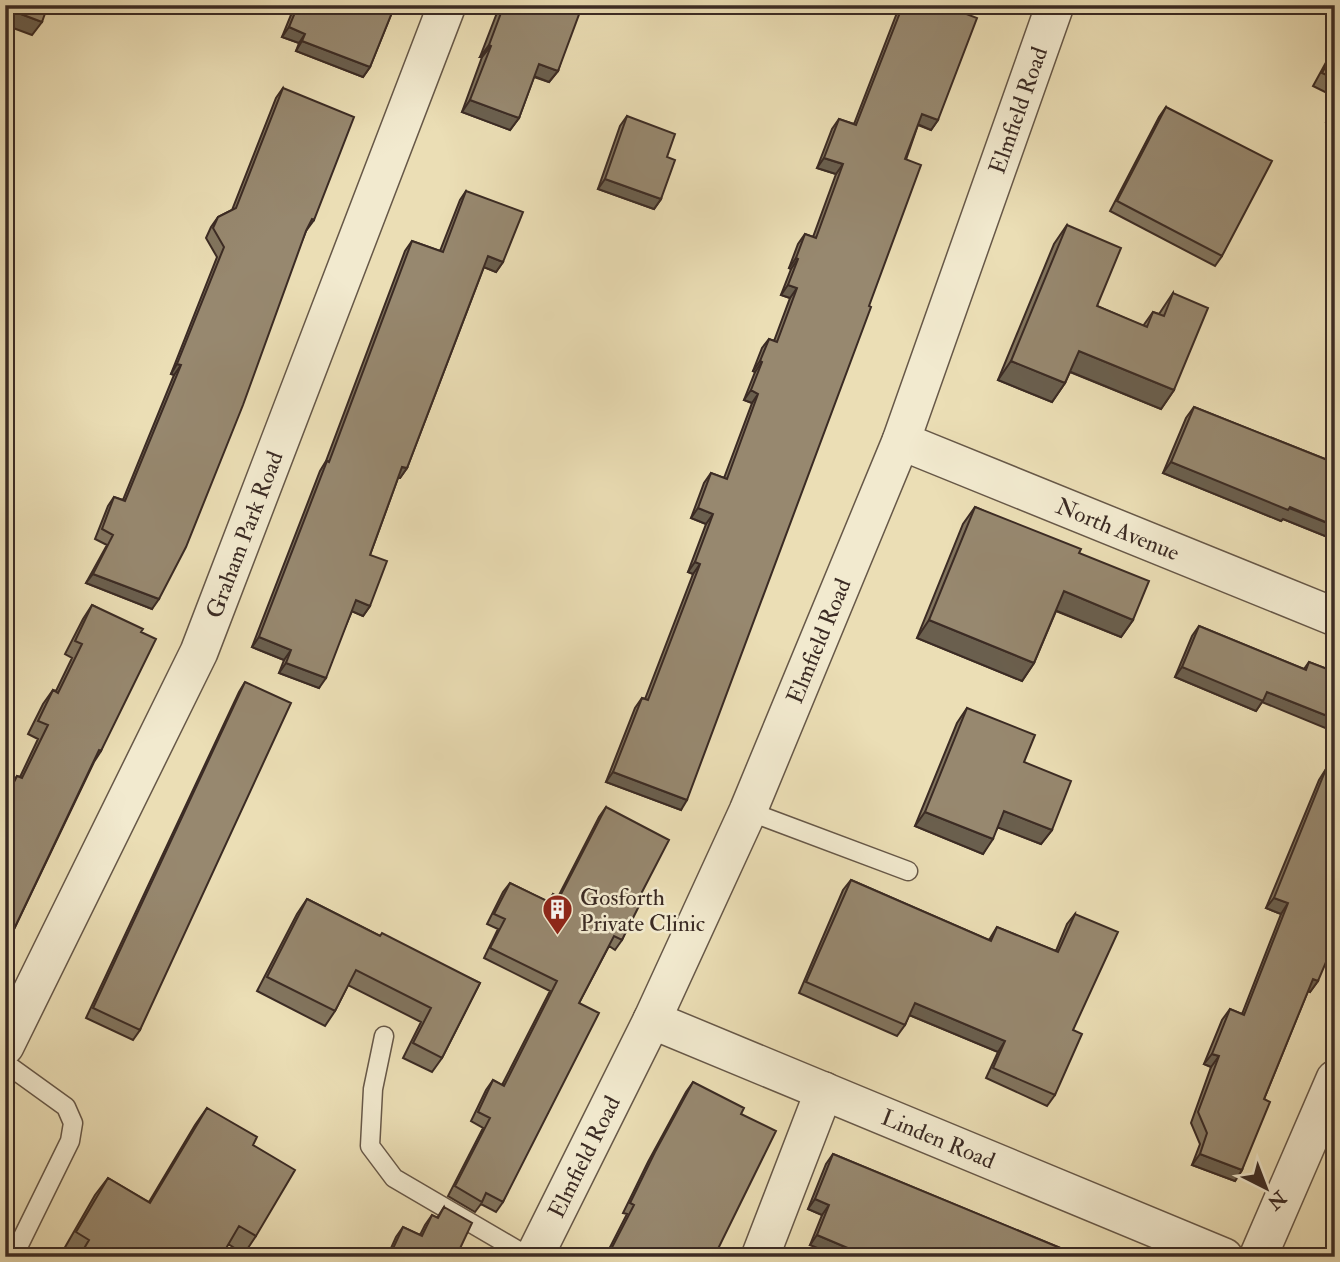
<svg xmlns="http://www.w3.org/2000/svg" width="1340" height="1262" viewBox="0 0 1340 1262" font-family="'IM FELL Double Pica',serif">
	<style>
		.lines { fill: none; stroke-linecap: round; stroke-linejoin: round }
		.service-casing { stroke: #675848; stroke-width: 21 }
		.minor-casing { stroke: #675848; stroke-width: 40 }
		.service { stroke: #f2eacf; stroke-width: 18 }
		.minor { stroke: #f2eacf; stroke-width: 37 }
		.wall { fill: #82755f; stroke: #3b2b24; stroke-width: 2 }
		.shaded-wall { fill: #6a5f4e; stroke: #3b2b24; stroke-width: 2 }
		.building { fill: #97886f; stroke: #3b2b24; stroke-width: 2 }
		.labels { text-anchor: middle; stroke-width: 5; stroke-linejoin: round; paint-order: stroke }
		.street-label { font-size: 23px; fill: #3b2b24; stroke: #f2eacf }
		.poi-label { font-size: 23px; fill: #3b2b24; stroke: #f2eacf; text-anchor: start }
	</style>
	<rect width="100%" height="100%" fill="#ebdeb5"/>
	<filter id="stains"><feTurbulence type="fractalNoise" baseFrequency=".00286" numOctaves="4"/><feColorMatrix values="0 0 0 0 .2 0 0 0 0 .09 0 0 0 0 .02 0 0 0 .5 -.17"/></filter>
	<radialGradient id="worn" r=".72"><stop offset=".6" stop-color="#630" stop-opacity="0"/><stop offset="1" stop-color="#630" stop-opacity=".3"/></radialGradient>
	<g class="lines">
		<defs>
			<path id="service" d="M748 811 908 871
				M384 1036 373 1089 370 1146 394 1178 529 1257
				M5 1063 66 1107 73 1123 70 1141 13 1257"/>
			<g id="minor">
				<path id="s1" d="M901 441 1335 617"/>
				<path id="s2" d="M652 1020 1224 1257"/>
				<path id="s3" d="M5 1046 199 652 447 5"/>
				<path id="s4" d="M534 1257 652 1020 748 811 901 441 1055 5"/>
				<path d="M760 1257 824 1091"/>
				<path d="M1258 1257 1335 1079"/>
			</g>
		</defs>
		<use href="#service" class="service-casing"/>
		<use href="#minor" class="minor-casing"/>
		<use href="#service" class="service"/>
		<use href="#minor" class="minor"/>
	</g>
	<path class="wall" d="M295 5H395L370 67 363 77 296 51 299 43 282 37Z
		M500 5H579L558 71 549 82 534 77 519 118 510 130 462 112 482 57H480Z
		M900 5H943L938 120 931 130 918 125 681 810 606 782 635 708 642 698 645 699 693 574 688 572 706 524 691 518 704 483 711 473 724 478 752 403 744 400 755 372 753 371 762 348 769 339 774 341 790 298 781 295 791 269 789 268 798 244 805 234 813 237 836 174 817 168 832 129 839 119 854 124Z
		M1335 46V97L1313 86Z
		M283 88 314 220 306 231 152 609 86 583 107 545 95 539 108 506 114 497 123 500 174 375 171 374 217 257 206 238 211 227 218 217 232 210 276 98Z
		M1335 105V127L1326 122Z
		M1166 107 1222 256 1215 266 1110 211 1159 117Z
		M627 116 667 157 661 199 654 209 598 189 620 126Z
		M466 191 503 262 496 272 484 267 407 468 400 478H398L370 555V606L363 616 352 611 319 688 279 673 284 660 252 647 320 471 326 461 405 251 412 241 440 251 460 200Z
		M1067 225 1097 306 1143 326 1153 312 1159 314 1173 293 1174 390 1161 409 1070 372 1065 383 1052 402 998 380 1054 244Z
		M1194 407 1335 463V540L1283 519 1281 521 1163 473 1186 418Z
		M975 507 1079 553 1133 620 1121 637 1056 611 1034 663 1022 681 917 638 963 524Z
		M92 605 141 632 101 751 94 762 5 948V794L17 776 20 777 38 739 28 734 43 704 53 690 56 691 72 658 65 654 83 619Z
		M1199 626 1304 669 1309 662 1335 672 1262 702 1256 711 1175 677 1192 636Z
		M245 682 140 1030 133 1040 86 1018 239 692Z
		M967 708 1024 762 1052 830 1041 844 998 827 983 854 915 826 957 723Z
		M1326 769 1318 981 1310 992 1308 991 1264 1099 1242 1170 1235 1181 1192 1165 1200 1144 1191 1123 1211 1067 1204 1064 1222 1020 1230 1009 1242 1014 1281 914 1266 908 1319 780Z
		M606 807 641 894 622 940 615 950 609 946 579 1003 503 1202 496 1212 481 1204 475 1212 448 1196 483 1128 471 1121 486 1090 493 1080 502 1085 550 991 484 958 498 929 487 924 503 892 510 883 548 902 553 894 558 897 599 817Z
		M851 880 989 940 997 927 1056 951 1067 924 1075 914 1055 1095 1047 1106 986 1078 998 1052 909 1015 905 1025 897 1036 799 993 843 890Z
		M307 899 380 936 480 983 442 1058 432 1072 403 1058 421 1022 348 985 335 1011 325 1026 257 991 297 914Z
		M693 1082 741 1114 714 1257H605L627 1214 623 1213 648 1162 686 1092Z
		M207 1108 253 1145 256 1236 244 1254 228 1244 221 1257H76L64 1249 95 1195 108 1178 149 1202 195 1125Z
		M833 1154 1082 1257 810 1245 822 1215 808 1209 826 1164Z
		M1335 1202V1219L1329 1216Z
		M444 1207 456 1257H387L396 1237 403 1227 420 1235 425 1225 432 1215 437 1218Z"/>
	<path class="shaded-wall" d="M5 8 42 22 32 35 5 25Z
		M289 27 305 34 299 43 282 37Z
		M302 41 370 67 363 77 296 51Z
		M489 45 491 46 482 57H480Z
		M539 64 558 71 549 82 531 75Z
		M470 100 519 118 510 130 462 112Z
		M922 114 938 120 931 130 915 123Z
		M824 158 843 164 836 174 817 168Z
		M605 179 661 199 654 209 598 189Z
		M488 256 503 262 496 272 481 266Z
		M796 258 798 259 791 269 789 268Z
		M788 285 797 288 790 298 781 295Z
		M1079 351 1174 390 1161 409 1066 370Z
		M760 361 762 362 755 372 753 371Z
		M1011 361 1065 383 1052 402 998 380Z
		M177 364 181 365 174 375 171 374Z
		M751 390 758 394 752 403 744 400Z
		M1171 462 1335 526V540L1283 519 1281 521 1163 473Z
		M402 467 407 468 400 478 395 477Z
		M698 508 713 514 706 524 691 518Z
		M695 562 700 564 693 574 688 572Z
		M93 574 159 599 152 609 86 583Z
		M1064 591 1133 620 1121 637 1052 609Z
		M356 600 370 606 363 616 349 610Z
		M929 620 1034 663 1022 681 917 638Z
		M259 637 291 650 284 660 252 647Z
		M286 663 326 678 319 688 279 673Z
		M1182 667 1267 692 1335 719V732L1262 702 1256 711 1175 677Z
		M613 772 687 800 681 810 606 782Z
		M1004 811 1052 830 1041 844 994 826Z
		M925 812 993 839 983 854 915 826Z
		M1274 898 1288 903 1281 914 1266 908Z
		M1313 979 1318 981 1310 992 1306 990Z
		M915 1003 1005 1041 998 1052 907 1014Z
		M1212 1054 1219 1056 1211 1067 1204 1064Z
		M1200 1154 1242 1170 1235 1181 1192 1165Z
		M815 1199 829 1205 822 1215 808 1209Z
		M1335 1208V1219L1329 1216Z
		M817 1235 869 1257H839L810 1245Z"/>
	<path class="building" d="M5 5H48L42 22 5 8Z
		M298 5H395L370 67 302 41 305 34 289 27Z
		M504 5H579L578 8 581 9 558 71 539 64 519 118 470 100 491 46 489 45Z
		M903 5H943L977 18 938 120 922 114 905 159 921 165 869 306 871 307 687 800 613 772 642 698 648 700 700 564 695 562 713 514 698 508 711 473 727 479 758 394 751 390 762 362 760 361 769 339 777 342 797 288 788 285 798 259 796 258 805 234 816 238 843 164 824 158 839 119 856 125Z
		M1335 50V79L1322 73Z
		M283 88 354 117 314 220 312 219 306 231 243 405 186 547 159 599 93 574 113 535 102 529 114 497 125 501 181 365 177 364 224 247 213 228 218 217 236 208Z
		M1166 107 1272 161 1222 256 1117 201Z
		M627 116 675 134 667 157 675 160 661 199 605 179Z
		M466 191 523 212 503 262 488 256 407 468 402 467 370 555 387 561 370 606 356 600 326 678 286 663 291 650 259 637 327 461 329 462 412 241 443 252Z
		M1067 225 1121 248 1097 306 1147 327 1153 312 1164 316 1173 293 1208 308 1174 390 1079 351 1065 383 1011 361Z
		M1194 407 1335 463V526L1290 507 1288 510 1171 462Z
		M975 507 1081 549 1079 553 1149 581 1133 620 1064 591 1034 663 929 620Z
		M92 605 143 629 141 632 156 639 101 751 99 750 5 948V800L17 776 22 778 48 725 38 721 53 690 58 693 82 644 75 641Z
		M1199 626 1306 670 1309 662 1335 672V719L1267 692 1263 701 1182 667Z
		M245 682 291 703 140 1030 93 1008Z
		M967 708 1035 735 1024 762 1071 781 1052 830 1004 811 993 839 925 812Z
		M1326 769 1335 772V941L1318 981 1313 979 1264 1099 1270 1102 1242 1170 1200 1154 1207 1133 1198 1112 1219 1056 1212 1054 1230 1009 1244 1015 1288 903 1274 898Z
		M606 807 669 840 641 894 644 896 622 940 614 936 579 1003 599 1013 503 1202 486 1193 482 1202 455 1186 490 1118 478 1112 493 1080 504 1086 557 981 490 948 505 919 494 914 510 883 549 902 553 894 559 898Z
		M851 880 991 941 997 927 1058 952 1075 914 1118 932 1073 1030 1082 1034 1055 1095 993 1068 1005 1041 915 1003 905 1025 806 982Z
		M307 899 380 936 382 933 480 983 442 1058 413 1043 431 1008 356 970 335 1011 267 977Z
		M693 1082 744 1108 741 1114 776 1131 714 1257H607L634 1205 630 1203 655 1152Z
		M207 1108 257 1137 253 1145 295 1170 256 1236 239 1226 221 1257H79L89 1240 76 1232 108 1178 150 1203Z
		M833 1154 1082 1257H869L817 1235 829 1205 815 1199Z
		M444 1207 472 1223 456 1257H389L403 1227 422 1236 432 1215 438 1218Z"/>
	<defs>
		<symbol id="building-pin" viewBox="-11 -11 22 30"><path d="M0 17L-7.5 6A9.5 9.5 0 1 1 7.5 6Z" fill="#8f2418" stroke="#f2eacf"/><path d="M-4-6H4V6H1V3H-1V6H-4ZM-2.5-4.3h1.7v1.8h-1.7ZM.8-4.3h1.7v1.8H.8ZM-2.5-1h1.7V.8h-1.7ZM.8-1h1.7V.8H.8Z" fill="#fff"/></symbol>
	</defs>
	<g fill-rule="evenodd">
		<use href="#building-pin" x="540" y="892" width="35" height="47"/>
	</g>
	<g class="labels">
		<g class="street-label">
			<text dy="8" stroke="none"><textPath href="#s4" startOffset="1246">Elmfield Road</textPath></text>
			<text dy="8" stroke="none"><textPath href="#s1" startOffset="234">North Avenue</textPath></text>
			<text dy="8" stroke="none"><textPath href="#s3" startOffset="565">Graham Park Road</textPath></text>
			<text dy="8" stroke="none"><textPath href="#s4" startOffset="679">Elmfield Road</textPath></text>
			<text dy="8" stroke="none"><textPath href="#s2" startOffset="310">Linden Road</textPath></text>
			<text dy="8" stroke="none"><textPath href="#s4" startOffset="112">Elmfield Road</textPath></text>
		</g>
		<g class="poi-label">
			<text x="580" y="905">Gosforth<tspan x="580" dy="26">Private Clinic</tspan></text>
		</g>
	</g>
	<rect width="1340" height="1262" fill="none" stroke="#ebdeb5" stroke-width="28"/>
	<rect x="7" y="7" width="1326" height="1248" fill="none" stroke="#3b2b24" stroke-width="3.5"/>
	<rect x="14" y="14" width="1312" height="1234" fill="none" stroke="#3b2b24" stroke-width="2"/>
	<g transform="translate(1266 1188) rotate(138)" stroke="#f2eacf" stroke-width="5" paint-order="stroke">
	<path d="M0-5L12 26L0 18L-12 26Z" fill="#3b2b24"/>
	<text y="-10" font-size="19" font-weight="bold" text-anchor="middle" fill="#3b2b24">N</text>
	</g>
	<rect width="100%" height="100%" filter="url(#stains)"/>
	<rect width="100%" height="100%" fill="url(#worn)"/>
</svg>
